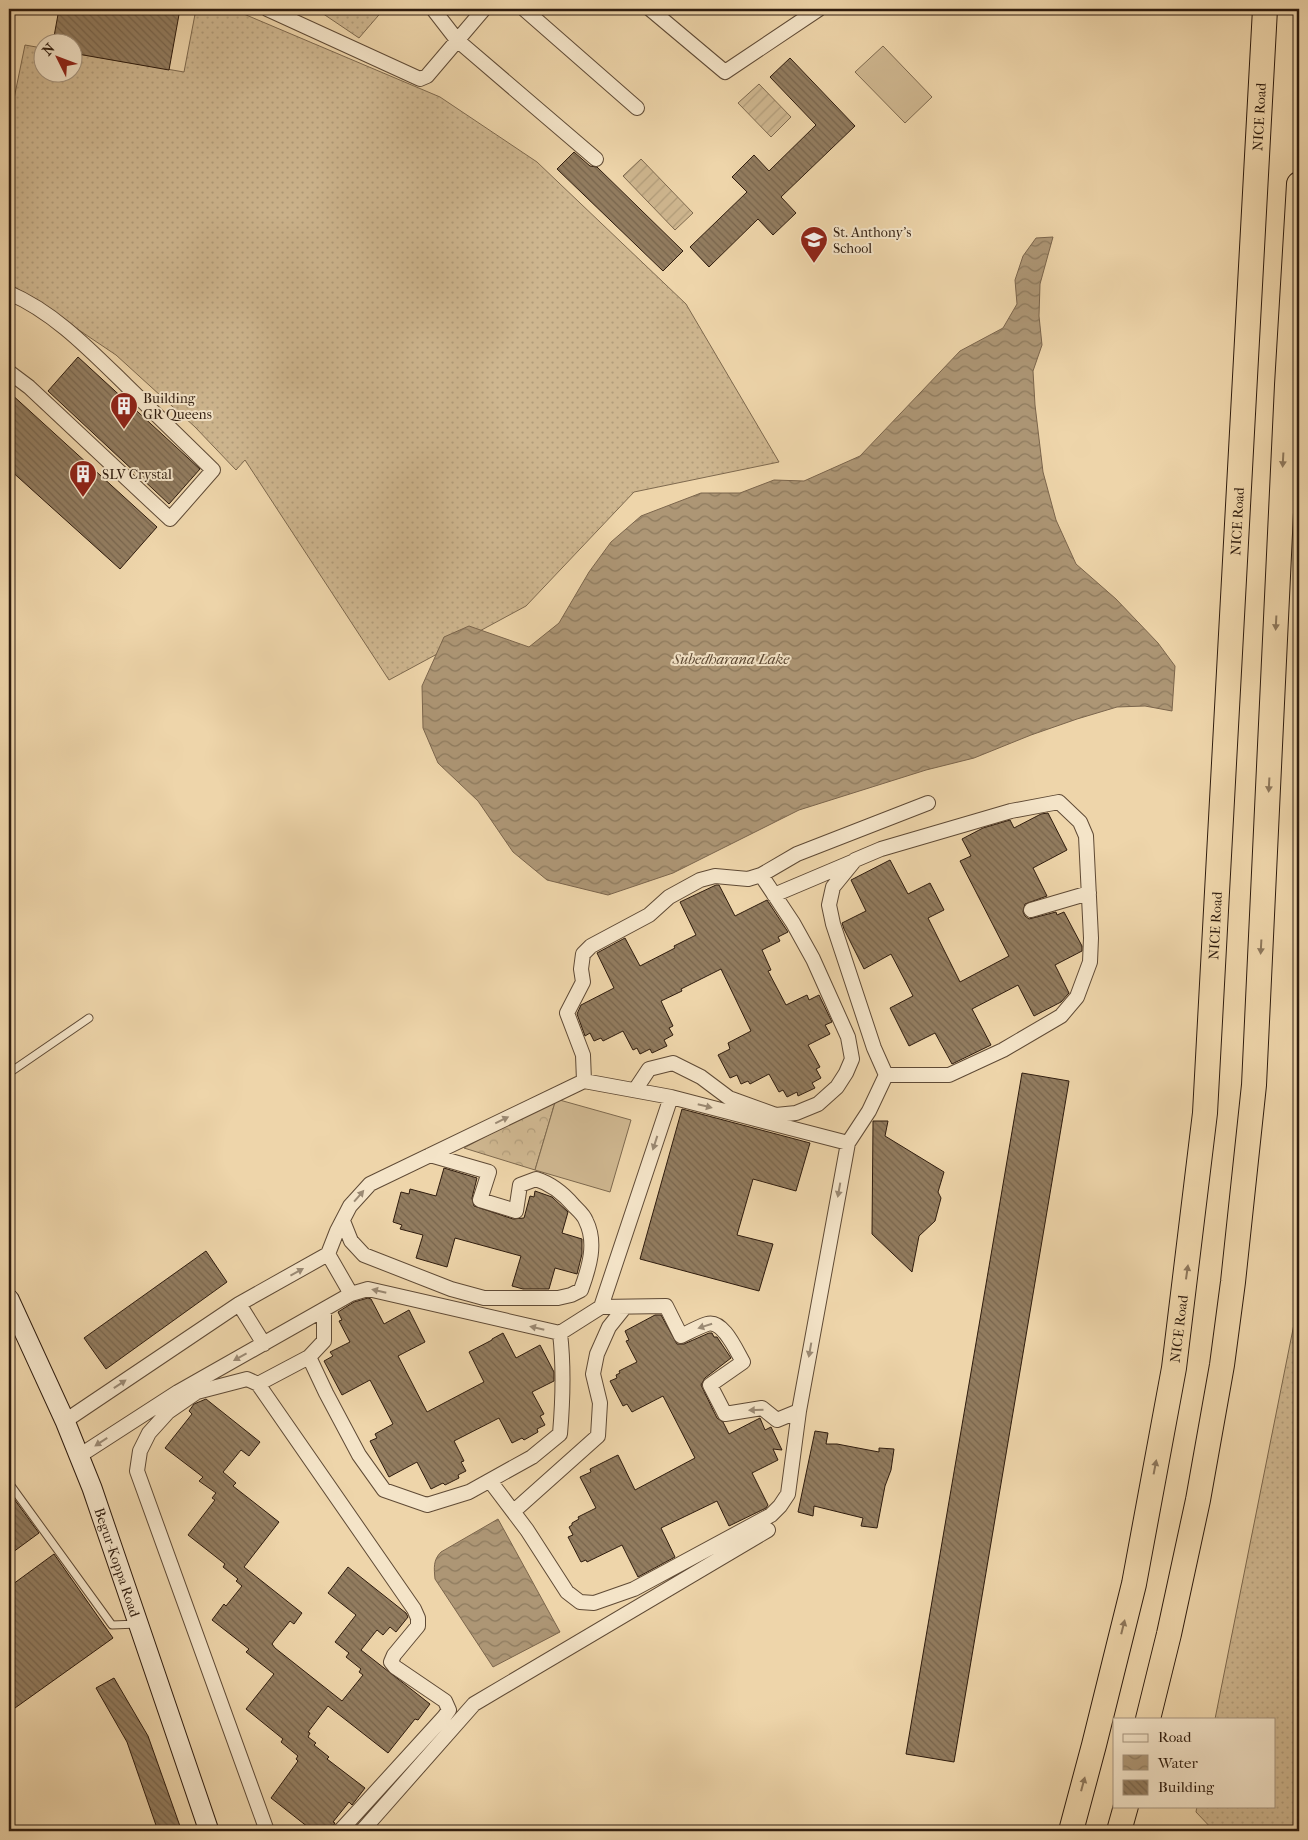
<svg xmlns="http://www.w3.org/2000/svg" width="1308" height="1840" viewBox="0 0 1308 1840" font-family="'IM FELL French Canon',serif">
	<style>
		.grass { fill: url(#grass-dots); stroke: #7e694e }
		.forest { fill: url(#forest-crowns); stroke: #7e694e }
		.garden { fill: url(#garden-furrows); stroke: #7e694e }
		.pitch { fill: #ceb68f; stroke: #7e694e }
		.water { fill: url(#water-waves); stroke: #7b654c }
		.building { fill: url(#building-back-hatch); stroke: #2f1c0e }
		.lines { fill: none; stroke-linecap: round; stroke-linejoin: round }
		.service-casing { stroke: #5f4a35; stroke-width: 9 }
		.minor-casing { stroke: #5f4a35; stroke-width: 16 }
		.secondary-casing { stroke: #2f1c0e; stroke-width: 21 }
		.motorway-casing { stroke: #2f1c0e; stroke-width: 26 }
		.service { stroke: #f4e4c8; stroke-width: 7 }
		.minor { stroke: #f4e4c8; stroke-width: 14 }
		.secondary { stroke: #f4e4c8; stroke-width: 19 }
		.motorway { stroke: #eed5aa; stroke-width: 24 }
		.oneway { fill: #8e785c }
		.oneway2 { fill: #9b8a74 }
		.labels { text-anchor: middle; stroke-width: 4; stroke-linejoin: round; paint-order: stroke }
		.street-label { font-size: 14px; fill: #2f1c0e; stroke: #f4e4c8 }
		.poi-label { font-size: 14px; fill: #2f1c0e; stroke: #f4e4c8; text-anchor: start }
		.water-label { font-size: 15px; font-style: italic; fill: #5b4732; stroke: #f4e4c8 }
	</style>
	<defs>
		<pattern id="grass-dots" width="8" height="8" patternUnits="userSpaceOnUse" patternTransform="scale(1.25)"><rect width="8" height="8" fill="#ceb68f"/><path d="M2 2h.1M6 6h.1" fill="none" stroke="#b19c7a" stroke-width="1.8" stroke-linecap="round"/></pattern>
		<pattern id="forest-crowns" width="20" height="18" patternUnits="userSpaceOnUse" patternTransform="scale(1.25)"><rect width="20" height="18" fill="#ceb68f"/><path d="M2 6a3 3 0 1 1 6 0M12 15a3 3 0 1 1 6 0" fill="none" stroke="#b19c7a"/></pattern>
		<pattern id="garden-furrows" width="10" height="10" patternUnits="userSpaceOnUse" patternTransform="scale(1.25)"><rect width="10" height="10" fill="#ceb68f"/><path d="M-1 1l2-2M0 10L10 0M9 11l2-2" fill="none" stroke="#b19c7a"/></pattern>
		<pattern id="water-waves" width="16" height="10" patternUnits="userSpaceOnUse" patternTransform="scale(1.25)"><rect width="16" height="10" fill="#ad9675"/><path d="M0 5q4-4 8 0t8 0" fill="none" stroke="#8d7a5e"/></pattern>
		<pattern id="building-back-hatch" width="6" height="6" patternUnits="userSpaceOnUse" patternTransform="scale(1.25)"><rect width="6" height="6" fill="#927c5f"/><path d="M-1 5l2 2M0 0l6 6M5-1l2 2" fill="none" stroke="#78654d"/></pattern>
	</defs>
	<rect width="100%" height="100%" fill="#eed5aa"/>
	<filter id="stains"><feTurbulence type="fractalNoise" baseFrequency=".004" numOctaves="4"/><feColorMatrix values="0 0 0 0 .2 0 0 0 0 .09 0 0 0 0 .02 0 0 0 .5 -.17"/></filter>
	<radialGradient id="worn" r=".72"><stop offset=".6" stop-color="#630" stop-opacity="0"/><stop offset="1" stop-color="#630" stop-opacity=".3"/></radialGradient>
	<path class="grass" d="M196 9H232L440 97 537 162 686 304 779 462 634 492 526 606 389 680 245 460 236 470 195 427 116 355 9 283V123L25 45 42 48V72H72L73 53 184 72Z
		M316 9H384L359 38Z
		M1299 1299V1831H1214L1196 1812 1197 1806H1274V1719H1215Z"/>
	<path class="forest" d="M556 1099 535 1170 464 1148Z"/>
	<path class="garden" d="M759 84 791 117 771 137 738 103Z
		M641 159 693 213 675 230 623 176Z"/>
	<path class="pitch" d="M883 46 932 97 905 123 855 72Z
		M556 1099 631 1120 610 1192 535 1170Z"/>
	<path class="water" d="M1053 237 1040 284 1039 316 1042 345 1033 371 1035 405 1043 472 1056 520 1076 564 1116 599 1158 643 1175 666 1172 711 1145 706 1117 707 1077 719 1031 735 974 758 926 770 799 810 673 873 608 895 547 880 513 852 478 801 438 763 423 728 422 686 444 637 469 626 529 647 559 623 589 572 611 542 641 516 701 493H740L774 480 804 481 860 456 960 351 1003 328 1017 304 1015 280 1023 256 1036 238Z
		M498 1519 560 1632 493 1667 435 1579C434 1568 433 1560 441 1552Z"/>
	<path class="building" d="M59 9H180L169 70 72 53V42H53Z
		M790 58 855 126 781 197 796 213 773 235 758 219 709 267 690 247 747 192 732 177 754 155 769 171 816 125 770 77Z
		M574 152 590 166 597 167 683 251 663 271 557 169Z
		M78 357 200 469 169 504 48 391Z
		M9 392 157 527 120 569 9 469Z
		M1048 813 1067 850 1033 868 1047 896 1025 904 1023 912 1025 916 1029 919 1056 912 1057 915 1064 912 1082 946V951L1055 965 1069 993 1061 1002 1034 1016 1018 985 972 1009 991 1045 952 1064 935 1033 909 1046 890 1008 913 996 891 954 864 969 844 929 842 923 866 911 851 880 890 860 908 894 930 883 944 910 928 918 960 982 1009 956 960 861 971 856 962 839 983 828 1010 820 1014 828 1041 814Z
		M716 885H719L735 916 767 900 788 932 778 937 780 941 762 950 771 970 768 971 786 1005 807 995 809 1000 819 995 832 1022 825 1025 830 1034 808 1045 820 1067 816 1069 821 1078 812 1083 815 1088 798 1096 797 1092 787 1097 783 1090 779 1092 769 1074 750 1084 748 1081 741 1084 737 1075 730 1078 718 1055 730 1049 728 1043 751 1031 721 969 681 989 682 991 661 1001 673 1026 669 1028 673 1035 664 1040 667 1046 652 1053 650 1049 640 1054 637 1048 633 1050 623 1031 603 1041 601 1038 594 1041 590 1033 585 1036 577 1014 581 1005 614 988 597 953 625 938 640 966 675 948 674 946 696 935 680 902Z
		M1022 1073 1069 1081 954 1762 906 1754Z
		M682 1109 810 1143 796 1191 753 1179 737 1235 773 1244 759 1291 640 1259Z
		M873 1121H888L885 1136 944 1172 938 1192 941 1198 935 1221 919 1236 912 1272 872 1234Z
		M444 1168 477 1178 472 1198 474 1206 513 1219 524 1218 530 1196 534 1197 535 1191 552 1197 568 1212 562 1233 582 1239V1254L577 1274 555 1268 549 1289H523L512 1286 521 1256 455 1238 447 1267 416 1258 423 1235 400 1229 402 1225 393 1222 401 1192 409 1194 410 1189 436 1196Z
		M206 1251 227 1282 106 1369 84 1338Z
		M368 1298 371 1299 384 1324 409 1310 425 1342 398 1356 427 1412 484 1382 469 1352 492 1340V1339L503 1333 516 1358 540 1345 554 1372V1381L532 1392 544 1414 540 1416 545 1425 537 1429 538 1432 524 1440 522 1438 512 1443 499 1418 454 1441 464 1461 461 1462 466 1471 458 1475 459 1478 445 1485 443 1483 431 1489 417 1462 389 1477 370 1441 377 1438 375 1434 393 1424 370 1380 342 1395 324 1361 333 1356 330 1352 350 1342 339 1321 342 1320 338 1312 354 1302Z
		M655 1315H661L677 1344H684L709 1333H712L714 1337H717L731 1358 705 1378 701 1385 717 1418 723 1422 729 1434 760 1418 765 1430 771 1427 782 1450 773 1449 778 1460 752 1473 768 1505 766 1508 729 1526 717 1501 661 1528 675 1557 638 1577 622 1545 587 1562 586 1560 581 1562 568 1537 573 1535 569 1527 572 1525V1523L579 1519 578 1517 596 1508 580 1477 591 1472 590 1469 618 1455 635 1490 695 1458 663 1396 632 1412 627 1404 623 1406 610 1381 617 1378 616 1375 620 1373 619 1371 637 1362 626 1341 629 1340 625 1331Z
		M206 1399 260 1442 249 1456 241 1450 223 1472 236 1483 233 1486 279 1522 244 1567 302 1613 294 1624 290 1621 274 1641 272 1644 275 1648 342 1701 363 1675 359 1672 361 1669 346 1657 349 1653 335 1642 356 1615 328 1593 348 1567 406 1613 408 1617 396 1632 390 1627 383 1635 377 1630 361 1650 430 1704 418 1720 415 1719 388 1753 328 1706 308 1732 310 1733 308 1737 316 1743 314 1745 329 1757 327 1759 365 1788 352 1805 349 1802 333 1822 335 1823 330 1831H313L271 1798 298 1761 296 1759 298 1756 281 1742 283 1739 246 1709 274 1674 246 1652 249 1649 212 1620 224 1604 226 1606 242 1586 236 1581 238 1579 223 1567 225 1564 188 1535 215 1500 212 1498 216 1493 199 1481 203 1477 165 1448 192 1414 189 1411 194 1404Z
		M815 1431 828 1433 826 1444H837L879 1452V1448L894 1449 891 1470 885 1486 877 1528 861 1526 863 1518 814 1506 813 1516 798 1512Z
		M9 1492 39 1533 9 1555Z
		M54 1554 113 1638 15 1708 9 1699V1587Z
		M114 1678 148 1736 181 1829 158 1831 127 1742 96 1688Z"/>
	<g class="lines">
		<defs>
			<path id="service" d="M9 1073 89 1018
				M9 1483 112 1625 138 1624"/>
			<path id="minor" d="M267 9 420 79 427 76 484 9
				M433 9 457 40 596 159
				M524 9 637 108
				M650 9 725 72 819 9
				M9 293C54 312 91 351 126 385 155 413 184 442 213 470L170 519 29 387 9 372
				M774 895 852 862
				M1031 910 1089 893
				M584 1081 583 1055 567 1013 583 982 581 969 583 954 591 946 649 915 669 897 700 880 715 876 748 879 761 875 797 854 928 803
				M635 1090 649 1069 673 1063 701 1077 729 1098 776 1115 796 1113 818 1104 837 1087 846 1073 852 1059 848 1037 813 959 793 923 761 875
				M343 1221 351 1241 364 1255 451 1289 484 1298H558L571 1295 581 1290C589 1268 597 1243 586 1221 584 1215 578 1210 574 1206 563 1193 552 1184 536 1179L520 1185 516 1211 480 1200 489 1172 430 1155
				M328 1254 351 1294
				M239 1304 264 1344
				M601 1307 671 1097
				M324 1310V1341L309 1357 326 1393 359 1455 384 1490 427 1505 469 1492 532 1457 560 1434C563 1399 564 1367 560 1333
				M309 1357 258 1384 414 1609 418 1618V1626L394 1655 391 1662 395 1667 445 1701 449 1710 444 1717 340 1831
				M258 1384 247 1379 197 1392 168 1412 149 1433 140 1451 137 1471 267 1831
				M65 1421 239 1304 328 1254 337 1231 350 1206 370 1184 584 1081 671 1097 848 1143
				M79 1456 178 1392 351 1294 368 1289 560 1333 601 1307 666 1306 681 1336C689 1332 698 1327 707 1324 723 1319 736 1350 743 1362L710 1385 725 1414 762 1408 777 1420 799 1411
				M490 1481 527 1530 567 1592 580 1602 594 1603 634 1589 771 1515 780 1506 788 1494 799 1411 848 1143 869 1111 886 1075 874 1048 833 924 829 905 833 887 855 860 881 849 1011 811 1059 802 1080 822 1086 836 1091 938 1090 962 1077 997 1061 1016 1003 1050 949 1075H886
				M514 1511 598 1436 600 1403 593 1374 597 1354 609 1327 625 1307
				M362 1831 474 1704 768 1530"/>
			<g id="secondary">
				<path id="s1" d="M9 1299 65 1421 92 1488 209 1831"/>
			</g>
			<g id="motorway">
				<path d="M1148 1719 1169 1634 1198 1500 1222 1365 1233 1282 1254 1085 1287 385 1299 184"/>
				<path id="s2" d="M1071 1831 1094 1745 1134 1584 1174 1368 1205 1113 1265 9"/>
				<path d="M1119 1831 1126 1806"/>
			</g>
		</defs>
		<use href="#service" class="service-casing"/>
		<use href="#minor" class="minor-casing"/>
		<use href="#secondary" class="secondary-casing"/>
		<use href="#motorway" class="motorway-casing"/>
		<use href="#service" class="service"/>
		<use href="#minor" class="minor"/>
		<use href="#secondary" class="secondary"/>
		<use href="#motorway" class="motorway"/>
	</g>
	<defs><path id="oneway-solid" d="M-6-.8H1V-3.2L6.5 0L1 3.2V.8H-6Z" transform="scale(1.25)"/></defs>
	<g class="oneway">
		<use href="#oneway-solid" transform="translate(1283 460) rotate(93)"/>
		<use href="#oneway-solid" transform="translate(1276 623) rotate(93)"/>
		<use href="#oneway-solid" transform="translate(1269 785) rotate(93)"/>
		<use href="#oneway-solid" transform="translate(1261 947) rotate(93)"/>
		<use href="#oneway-solid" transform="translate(1187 1272) rotate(-82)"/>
		<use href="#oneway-solid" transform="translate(1155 1467) rotate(-79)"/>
		<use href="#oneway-solid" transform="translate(1123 1627) rotate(-76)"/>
		<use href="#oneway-solid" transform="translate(1083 1784) rotate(-75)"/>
	</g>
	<g class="oneway2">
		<use href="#oneway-solid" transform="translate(705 1106) rotate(14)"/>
		<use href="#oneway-solid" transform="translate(502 1120) rotate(-26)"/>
		<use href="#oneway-solid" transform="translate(655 1143) rotate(108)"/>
		<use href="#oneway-solid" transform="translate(839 1190) rotate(100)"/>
		<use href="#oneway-solid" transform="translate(359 1196) rotate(-49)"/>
		<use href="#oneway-solid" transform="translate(297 1272) rotate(-29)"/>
		<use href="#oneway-solid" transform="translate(379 1291) rotate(-167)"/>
		<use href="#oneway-solid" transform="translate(705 1326) rotate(162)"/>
		<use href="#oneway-solid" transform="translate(537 1328) rotate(-167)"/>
		<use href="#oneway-solid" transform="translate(810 1350) rotate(100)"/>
		<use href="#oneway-solid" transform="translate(240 1357) rotate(151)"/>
		<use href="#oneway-solid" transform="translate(120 1384) rotate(-34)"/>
		<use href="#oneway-solid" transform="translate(756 1410) rotate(178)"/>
		<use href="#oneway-solid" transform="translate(101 1442) rotate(147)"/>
	</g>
	<defs>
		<symbol id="school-pin" viewBox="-11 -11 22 30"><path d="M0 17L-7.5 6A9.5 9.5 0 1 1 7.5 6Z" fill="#8f2418" stroke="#f4e4c8"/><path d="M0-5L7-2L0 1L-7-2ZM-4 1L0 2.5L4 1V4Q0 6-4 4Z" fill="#fff"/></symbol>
		<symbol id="building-pin" viewBox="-11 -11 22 30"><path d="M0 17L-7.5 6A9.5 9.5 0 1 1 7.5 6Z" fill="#8f2418" stroke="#f4e4c8"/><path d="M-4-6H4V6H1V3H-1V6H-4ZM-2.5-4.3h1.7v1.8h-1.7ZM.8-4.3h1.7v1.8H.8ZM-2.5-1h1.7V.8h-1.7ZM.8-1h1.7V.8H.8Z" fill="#fff"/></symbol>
	</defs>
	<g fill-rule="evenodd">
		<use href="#school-pin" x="798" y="224" width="32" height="43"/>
		<use href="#building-pin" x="108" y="390" width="32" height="43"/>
		<use href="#building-pin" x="67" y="458" width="32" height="43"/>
	</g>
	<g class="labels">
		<g class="street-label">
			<text dy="5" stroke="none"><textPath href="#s2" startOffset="1729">NICE Road</textPath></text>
			<text dy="5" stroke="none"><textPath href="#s2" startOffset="1324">NICE Road</textPath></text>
			<text dy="5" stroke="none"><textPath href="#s2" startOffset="919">NICE Road</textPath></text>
			<text dy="5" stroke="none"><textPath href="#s2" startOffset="514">NICE Road</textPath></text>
			<text dy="5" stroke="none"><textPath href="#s1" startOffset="285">Begur-Koppa Road</textPath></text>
		</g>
		<g class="poi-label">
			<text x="833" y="237">St. Anthony's<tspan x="833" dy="16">School</tspan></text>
			<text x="143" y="403">Building<tspan x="143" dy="16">GR Queens</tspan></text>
			<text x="102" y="479">SLV Crystal</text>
		</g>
		<g class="water-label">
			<text x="731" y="664">Subedharana Lake</text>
		</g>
	</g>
	<rect width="1308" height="1840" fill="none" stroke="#eed5aa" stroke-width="30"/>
	<rect x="10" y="10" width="1288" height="1820" fill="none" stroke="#2f1c0e" stroke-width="2.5"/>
	<rect x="15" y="15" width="1278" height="1810" fill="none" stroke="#2f1c0e"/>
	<rect x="1113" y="1718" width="162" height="90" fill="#f4e4c8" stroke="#a5947e"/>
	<rect x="1123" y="1734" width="25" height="8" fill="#f4e4c8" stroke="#a5947e"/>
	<text x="1158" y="1742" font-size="15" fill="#2f1c0e">Road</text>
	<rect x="1123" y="1755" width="25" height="15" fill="url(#water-waves)" stroke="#a5947e"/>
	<text x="1158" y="1768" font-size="15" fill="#2f1c0e">Water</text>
	<rect x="1123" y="1780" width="25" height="15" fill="url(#building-back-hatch)" stroke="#a5947e"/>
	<text x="1158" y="1792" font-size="15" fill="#2f1c0e">Building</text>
	<g transform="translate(58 58) rotate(312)"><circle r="24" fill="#f4e4c8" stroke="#a5947e"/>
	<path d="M0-4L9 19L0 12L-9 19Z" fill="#8f2418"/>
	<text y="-8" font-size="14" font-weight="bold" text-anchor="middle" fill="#2f1c0e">N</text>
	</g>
	<rect width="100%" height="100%" filter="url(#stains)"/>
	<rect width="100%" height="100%" fill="url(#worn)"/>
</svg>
